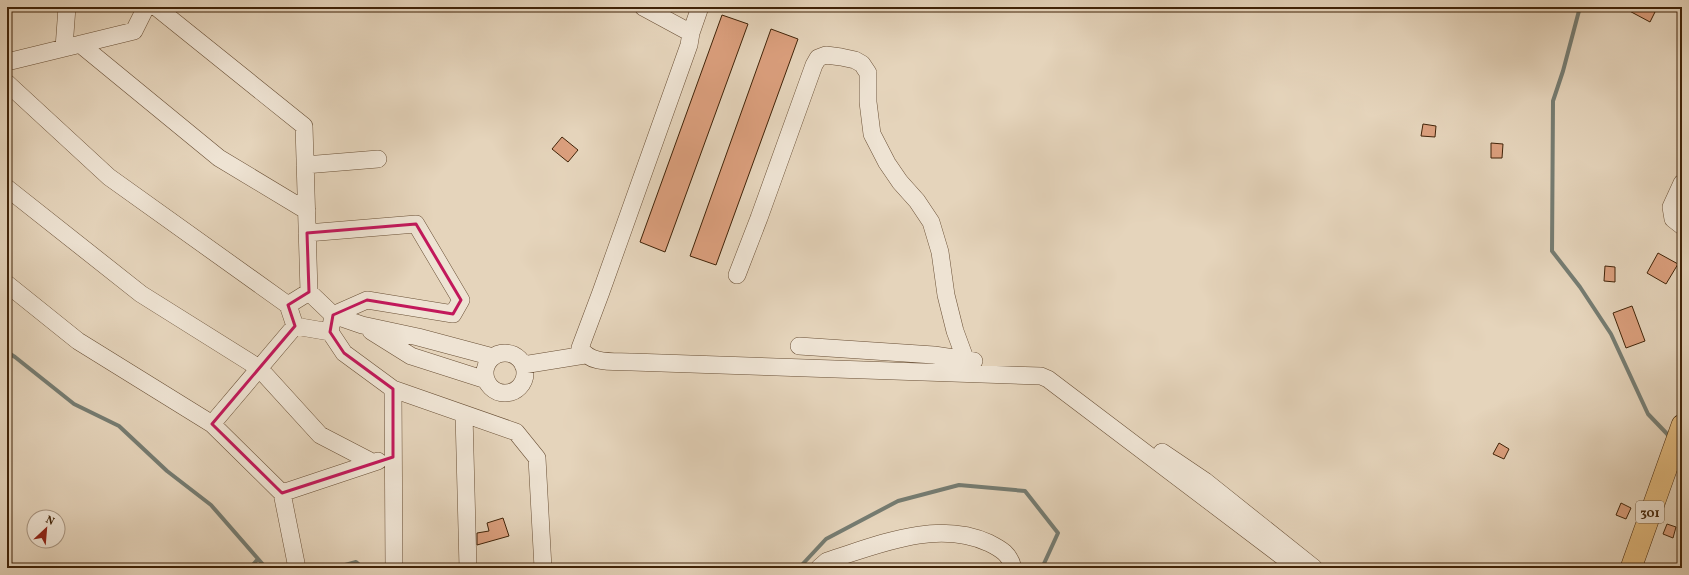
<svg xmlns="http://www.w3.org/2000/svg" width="1689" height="575" viewBox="0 0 1689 575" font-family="Vollkorn,serif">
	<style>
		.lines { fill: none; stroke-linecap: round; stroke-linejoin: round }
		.stream { stroke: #757c72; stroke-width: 4 }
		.building { fill: #db9f7d; stroke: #402308 }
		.minor-casing { stroke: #694f35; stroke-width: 18 }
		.major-casing { stroke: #402308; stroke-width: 22 }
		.minor { stroke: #eee3d3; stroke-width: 17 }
		.major { stroke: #e2ba7e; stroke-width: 21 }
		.marked { fill: none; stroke: #c2185b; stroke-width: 3; stroke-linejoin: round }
		.labels { text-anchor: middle; stroke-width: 3.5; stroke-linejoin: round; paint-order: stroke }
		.shield { fill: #eee3d3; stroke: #745d45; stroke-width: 1 }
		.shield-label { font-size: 13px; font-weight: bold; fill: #402308 }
	</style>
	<rect width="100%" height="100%" fill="#e5d4bb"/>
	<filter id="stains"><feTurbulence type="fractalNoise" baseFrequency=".005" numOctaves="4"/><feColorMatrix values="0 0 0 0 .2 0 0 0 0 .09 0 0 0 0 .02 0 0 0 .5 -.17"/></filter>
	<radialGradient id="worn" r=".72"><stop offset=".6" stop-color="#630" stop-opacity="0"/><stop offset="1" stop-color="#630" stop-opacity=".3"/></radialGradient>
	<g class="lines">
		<path class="stream" d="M1580 7 1563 71 1553 101 1552 251 1580 287 1611 334 1648 414 1671 438
			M7 352 15 357 74 404 119 426 167 471 211 505 266 568
			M250 568 258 559
			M334 568 356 562 363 568
			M799 568 826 539 898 501 959 485 1025 491 1058 533 1042 568"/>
	</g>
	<path class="building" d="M1622 7H1644L1655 12 1650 22Z
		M722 15 748 24 665 252 640 242Z
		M771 29 798 39 716 265 690 256Z
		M1423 124 1436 126 1435 137 1421 136Z
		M562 137 578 150 568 162 552 149Z
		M1491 143 1503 144 1502 158H1491Z
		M1658 253 1678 264 1666 284 1647 273Z
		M1605 266 1615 267V282L1604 281Z
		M1632 306 1645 341 1626 348 1613 313Z
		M1499 443 1509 449 1504 459 1493 454Z
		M1621 503 1631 508 1626 519 1616 515Z
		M503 518 509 536 477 545V533L489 531 487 523Z
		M1667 524 1676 527 1673 538 1663 534Z"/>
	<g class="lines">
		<defs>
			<path id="minor" d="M156 7 304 126 309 292
				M643 7 691 33 689 45 601 292 580 348C591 365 614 361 632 362L1041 376 1048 379 1287 560 1301 568
				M691 33 700 7
				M80 44 219 158 307 211
				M64 48 67 7
				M7 62 134 31 146 7
				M7 83 109 177 288 305
				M305 165 378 159
				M1682 183 1671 207 1673 219 1682 226
				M7 188 141 294 259 368 320 435 372 462
				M307 233 416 224 461 300 453 314 367 300 333 315
				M737 275 759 218 814 65 818 58 826 55 841 57 855 60 862 64 868 73V102L872 134 887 163 900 182 917 201 931 222 940 252 946 295 955 331 966 361
				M7 284 78 341 212 424 282 493 297 568
				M309 292 333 315 330 332 295 326 288 305Z
				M333 315 362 325 418 337 493 357
				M371 331 411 356 486 380
				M330 332 344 353 393 389 516 432 537 458 543 568
				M799 346 934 355 974 361
				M485 373a20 20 0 1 1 40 0a20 20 0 1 1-40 0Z
				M523 365 585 355
				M393 389 394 568
				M464 414 468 568
				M212 424 295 326
				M1162 452 1205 481 1314 568
				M282 493 378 461
				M819 568 827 561C878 545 936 519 989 543 1001 549 1010 554 1013 568"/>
			<path id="major" d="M1631 568 1682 425"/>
		</defs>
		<use href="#minor" class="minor-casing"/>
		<use href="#major" class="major-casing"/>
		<use href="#minor" class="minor"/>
		<use href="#major" class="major"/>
	</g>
	<path class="marked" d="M416 224 461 300 453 314 367 300 333 315 330 332 344 353 393 389V457L282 493 212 424 295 326 288 305 309 292 307 233Z"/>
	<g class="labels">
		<rect class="shield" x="1636" y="501" width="28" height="22" rx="3"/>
		<g class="shield-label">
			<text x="1650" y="517">301</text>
		</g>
	</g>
	<rect width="1689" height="575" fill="none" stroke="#e5d4bb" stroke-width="24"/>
	<rect x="8" y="8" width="1673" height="559" fill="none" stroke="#402308" stroke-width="2"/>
	<rect x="12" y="12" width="1665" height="551" fill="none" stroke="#402308"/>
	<g transform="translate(46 529) rotate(26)"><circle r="19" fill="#eee3d3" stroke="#a89682"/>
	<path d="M0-3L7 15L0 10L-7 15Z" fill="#8f2418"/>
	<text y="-6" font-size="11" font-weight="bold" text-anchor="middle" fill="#402308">N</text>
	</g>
	<rect width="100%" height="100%" filter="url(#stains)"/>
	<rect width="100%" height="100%" fill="url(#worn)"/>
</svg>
